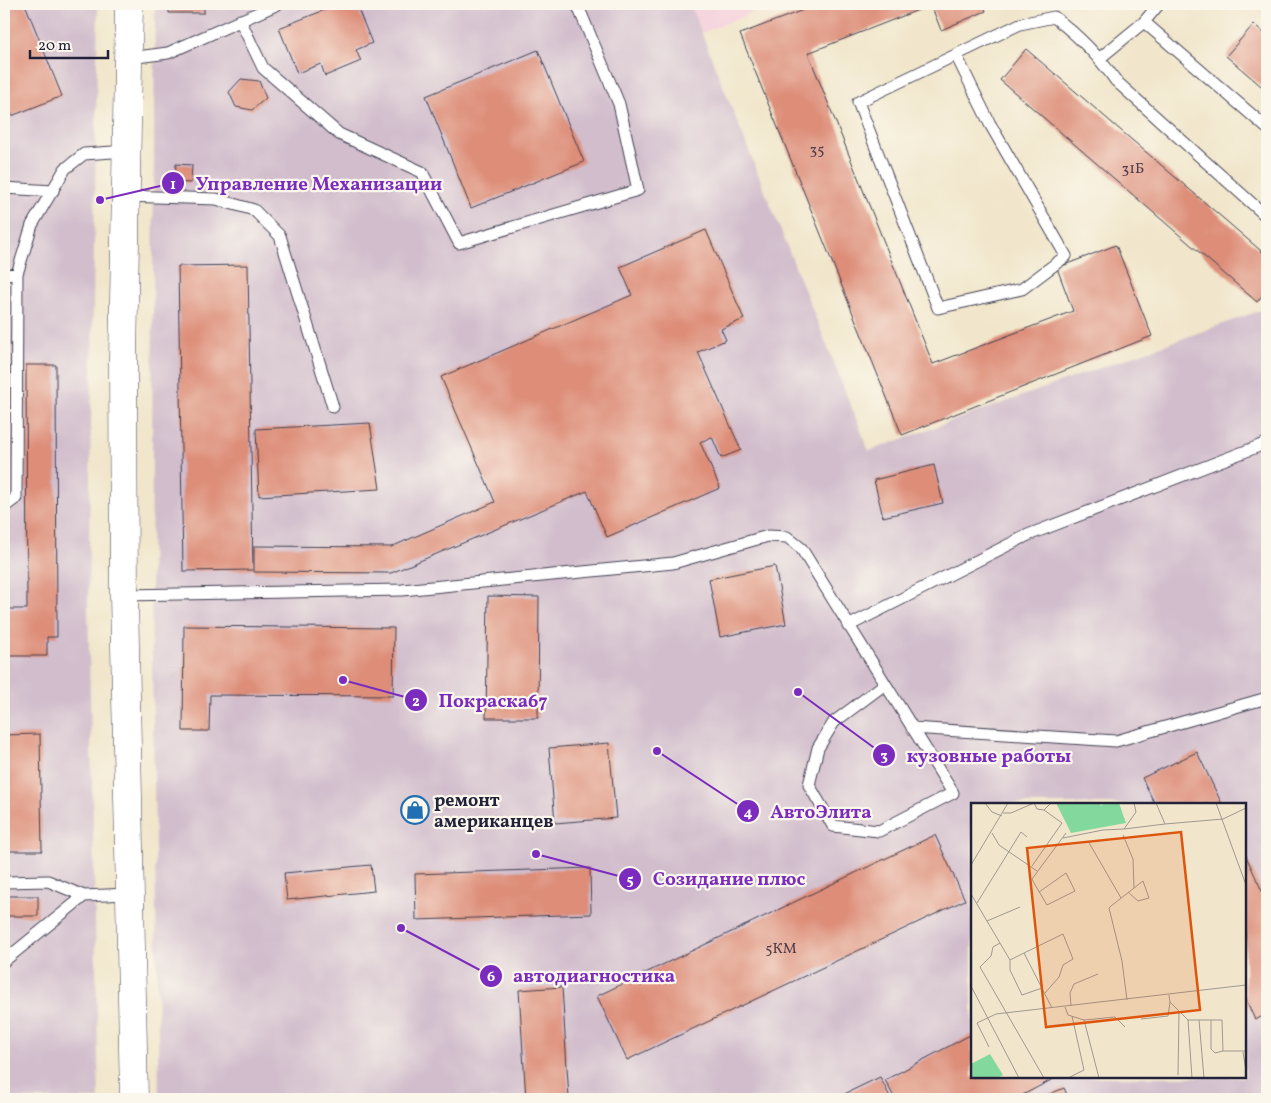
<svg xmlns="http://www.w3.org/2000/svg" width="1271" height="1103" viewBox="0 0 1271 1103" font-family="Vollkorn,serif">
	<style>
		.built { fill: #f5cfdb }
		.industrial { fill: #d1bdcc; fill-rule: evenodd }
		.building { fill: #dd8d78 }
		.lines { fill: none; stroke-linecap: round; stroke-linejoin: round }
		.service-casing { stroke: #413f51; stroke-width: 13 }
		.tertiary-casing { stroke: #413f51; stroke-width: 29 }
		.service { stroke: #fff; stroke-width: 11 }
		.tertiary { stroke: #fff; stroke-width: 28 }
		.labels { text-anchor: middle; stroke-width: 4.5; stroke-linejoin: round; paint-order: stroke }
		.number-label { font-size: 15px; fill: #513d4a }
		.poi-label { font-size: 18px; font-weight: bold; fill: #22223b; stroke: #fbf7ec; text-anchor: start }
		.inset-road { fill: none; stroke: #9e9891; stroke-width: 1 }
		.view { fill: #de560e; fill-opacity: 0.15; stroke: #de560e; stroke-width: 2.5 }
		.inset-edge { fill: none; stroke: #22223b; stroke-width: 2.5 }
		.leader { fill: none; stroke: #7b2cbf; stroke-width: 2 }
		.callout-dot { fill: #7b2cbf; stroke: #fbf7ec; stroke-width: 2 }
		.mark-label { font-size: 15px; text-anchor: middle; font-weight: bold; fill: #fff }
		.callout-label { font-size: 19px; text-anchor: middle; font-weight: bold; fill: #7b2cbf; stroke: #fbf7ec; stroke-width: 4.5; stroke-linejoin: round; paint-order: stroke }
	</style>
	<rect width="100%" height="100%" fill="#fbf7ec"/>
	<filter id="ink" filterUnits="userSpaceOnUse"><feTurbulence type="fractalNoise" baseFrequency=".02" numOctaves="2"/><feDisplacementMap in="SourceGraphic" scale="10" xChannelSelector="R" yChannelSelector="G"/><feConvolveMatrix kernelMatrix="1 2 1 2 8 2 1 2 1" color-interpolation-filters="sRGB"/></filter>
	<filter id="wash" filterUnits="userSpaceOnUse"><feTurbulence type="fractalNoise" baseFrequency=".0096" numOctaves="4" result="noise"/><feDisplacementMap in="SourceGraphic" scale="20" xChannelSelector="R" yChannelSelector="G"/><feGaussianBlur stdDeviation="1.12" result="paint"/><feColorMatrix in="noise" values="0 0 0 0 0 0 0 0 0 0 0 0 0 0 0 0 0 1.4 0 .05"/><feComposite in="paint" operator="in"/></filter>
	<g filter="url(#wash)">
		<rect width="100%" height="100%" fill="#f1e6cb"/>
		<path class="built" d="M690 4H773L701 33Z"/>
		<path class="industrial" d="M4 4H98L88 606 99 1099H4Z
			M155 4H690L869 451 1267 308V1099H159L151 592ZM972 804H1245V1077H972Z"/>
		<g id="blocks">
			<path class="building" d="M4 4H25L62 96 4 119Z
				M169 4H204V13H169Z
				M340 4H356L372 43 356 50 361 61 325 76 321 64 297 73 279 28Z
				M819 4H983L986 11 941 30 931 5 808 53 933 364 1073 311 1057 268 1116 245 1152 336 902 435 740 34Z
				M1254 24 1267 36V91L1226 56Z
				M1026 49 1267 256V289L1257 302 1000 80Z
				M538 50 584 162 471 208 426 96Z
				M241 79 259 81 266 98 252 110 236 107 229 92Z
				M176 164 192 165 191 183 175 182Z
				M706 230 744 319 721 329 726 340 698 352 741 450 721 458 712 437 700 442 720 488 607 537 587 491 391 573 254 572V546L391 547 495 502 441 377 632 295 620 267Z
				M248 265 253 570 183 571 178 266Z
				M26 365H56L57 637H47V656H4V609H27Z
				M370 423 380 489 259 496 256 429Z
				M934 465 943 503 883 517 874 480Z
				M775 566 786 624 720 637 709 579Z
				M488 596 539 597 538 718H486Z
				M184 626 394 628 393 696 210 695 209 731H183Z
				M40 734 42 851H4V735Z
				M609 743 616 818 555 823 549 748Z
				M1197 752 1222 804H1155L1142 778Z
				M935 835 965 900 627 1060 597 996Z
				M1245 854 1267 902V1014L1255 1020 1245 997Z
				M371 865 374 891 287 900 284 873Z
				M590 868 591 914 416 920 415 874Z
				M4 896H38V916H4Z
				M562 987 569 1099H526L519 990Z
				M972 1034V1077H1057L1015 1099H895L885 1080Z
				M4 1058H8L5 1099H4Z
				M880 1077 891 1099H834Z
				M1064 1088 1069 1099H1038Z"/>
		</g>
	</g>
	<g filter="url(#ink)">
		<use href="#blocks" fill-opacity="0" stroke="#413f51" stroke-width="1"/>
		<g class="lines">
			<defs>
				<path id="service" d="M240 20 263 68 339 134 422 172 459 243 638 190 619 104 577 4
					M1144 22 1267 128
					M956 55 990 124 1066 256 1022 289 938 308 858 102 1020 24 1054 17C1079 36 1098 55 1116 81L1267 217
					M129 58 168 53 278 4
					M1100 58 1144 22 1159 4
					M4 188 53 191
					M125 196 216 199 254 210 280 236 333 407
					M4 275 17 274 32 225 65 169 84 154 127 151
					M4 507 16 498 17 274
					M124 595 402 590 673 563 768 536 787 537 801 548 953 793 879 831 833 826 809 785 818 748 834 722 885 684
					M848 626 1028 535 1267 443
					M912 728 1116 741 1267 698
					M4 882 48 881 84 896
					M4 961 84 896 129 894"/>
				<path id="tertiary" d="M129 4 123 361 124 595 134 1099"/>
			</defs>
			<use href="#service" class="service-casing"/>
			<use href="#tertiary" class="tertiary-casing"/>
			<use href="#service" class="service"/>
			<use href="#tertiary" class="tertiary"/>
		</g>
	</g>
	<defs>
		<symbol id="shop-ring" viewBox="-11 -11 22 22"><circle r="9.5" fill="#fbf7ec" stroke="#1f6fb2" stroke-width="1.5"/><path d="M-5-2.5h2.3a2.7 3.5 0 0 1 5.4 0H5L5.5 6h-11ZM-1.5-2.5h3a1.5 2.3 0 0 0-3 0Z" fill="#1f6fb2"/></symbol>
	</defs>
	<g fill-rule="evenodd">
		<use href="#shop-ring" x="399" y="794" width="32" height="32"/>
	</g>
	<g class="labels">
		<g class="number-label">
			<text x="817" y="154">35</text>
			<text x="1133" y="173">31Б</text>
			<text x="781" y="953">5КМ</text>
		</g>
		<g class="poi-label">
			<text x="434" y="806">ремонт<tspan x="434" dy="21">американцев</tspan></text>
		</g>
	</g>
	<g transform="translate(971 803)">
		<rect width="275" height="275" fill="#f1e6cb"/>
		<path d="M85 0H129L130 3 132 0H148L155 20 100 30ZM19 251 32 272 26 275H0V261Z" fill="#83d99d"/>
		<path class="inset-road" d="M14 0 21 9 31 13M63 0 66 6 73 7 80 0M185 0 194 21 252 16 275 5M245 0 275 82M32 10H40L63 0M153 26 194 21M21 30 28 42 66 68M152 32 162 56 163 85M92 35 132 27 153 26 165 9 163 0M117 38 150 95M0 62 37 0M61 63 91 20 73 7M68 89 95 70 104 88 76 102 63 80 61 76 95 30M0 91 39 157 53 150 81 205M6 100 50 29 56 34M16 118 49 104M29 140 22 144 20 153 9 164 73 275M53 150 92 131 102 156 92 162 88 174 74 190M39 157V167L51 192 71 185M0 183 48 275M198 192 199 199 217 217 221 275M156 197 151 158 138 105 140 103 172 78 178 95 167 98 157 89M100 203 99 190 103 181 127 171M94 204 97 212 113 217 128 275M170 216 197 213 199 199M113 217 144 214 154 224M217 217H251L252 248H275M228 217 233 275M240 217V246L244 250 252 248M18 244 6 220 25 211 275 182M272 249 275 268M207 272 208 208M97 275 113 267 101 213"/>
		<path class="view" d="M210 29 229 207 75 224 56 45Z"/>
		<rect width="275" height="275" class="inset-edge"/>
	</g>
	<path class="leader" d="M100 200L173 183M343 680L416 700M798 692L884 755M657 751L748 811M536 854L630 879M401 928L491 976"/>
	<g class="callout-dot">
		<circle cx="100" cy="200" r="5"/>
		<circle cx="343" cy="680" r="5"/>
		<circle cx="798" cy="692" r="5"/>
		<circle cx="657" cy="751" r="5"/>
		<circle cx="536" cy="854" r="5"/>
		<circle cx="401" cy="928" r="5"/>
		<circle cx="173" cy="183" r="12"/>
		<circle cx="416" cy="700" r="12"/>
		<circle cx="884" cy="755" r="12"/>
		<circle cx="748" cy="811" r="12"/>
		<circle cx="630" cy="879" r="12"/>
		<circle cx="491" cy="976" r="12"/>
	</g>
	<g class="mark-label">
		<text x="173" y="189">1</text>
		<text x="416" y="706">2</text>
		<text x="884" y="760">3</text>
		<text x="748" y="817">4</text>
		<text x="630" y="884">5</text>
		<text x="491" y="981">6</text>
	</g>
	<g class="callout-label">
		<text x="319" y="190">Управление Механизации</text>
		<text x="493" y="707">Покраска67</text>
		<text x="989" y="762">кузовные работы</text>
		<text x="821" y="818">АвтоЭлита</text>
		<text x="729" y="885">Созидание плюс</text>
		<text x="594" y="982">автодиагностика</text>
	</g>
	<rect width="1271" height="1103" fill="none" stroke="#fbf7ec" stroke-width="20"/>
	<path d="M30 50v8h78v-8" fill="none" stroke="#22223b" stroke-width="2.5"/>
	<text x="38" y="50" font-size="15" fill="#22223b" stroke="#fbf7ec" stroke-width="4" paint-order="stroke">20 m</text>
</svg>
